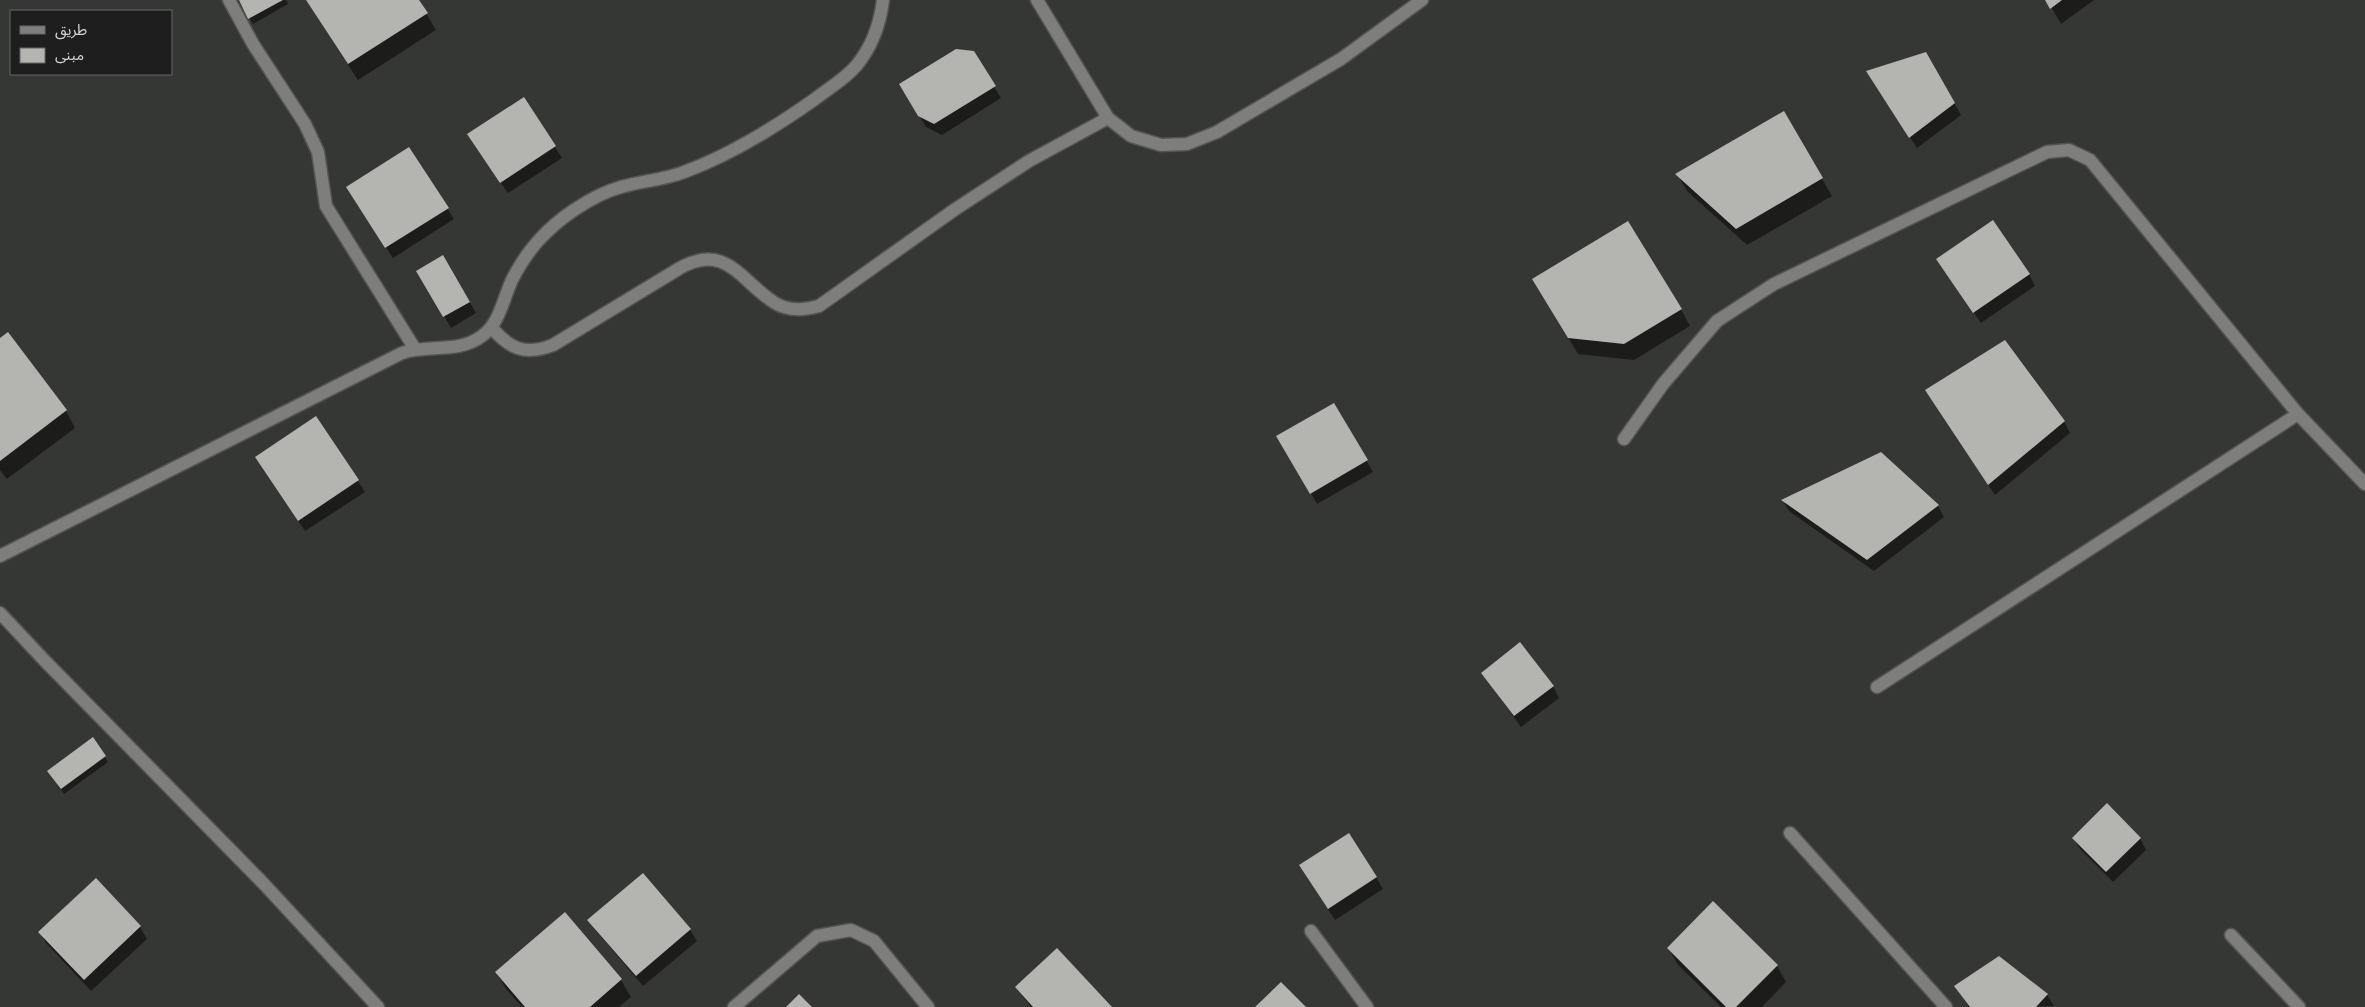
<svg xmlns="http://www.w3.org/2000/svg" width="2365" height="1007" viewBox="0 0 2365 1007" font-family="Cabin,'Noto Sans Arabic',sans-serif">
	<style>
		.shadow { fill: #0007 }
		.building { fill: #b4b4b1 }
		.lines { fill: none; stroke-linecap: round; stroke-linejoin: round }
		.street-casing { stroke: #545553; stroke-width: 15 }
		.street { stroke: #7e7f7c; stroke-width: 12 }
	</style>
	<rect width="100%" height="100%" fill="#353734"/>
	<path class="shadow" d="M240 0H286L288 4 253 24Z
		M306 0H418L436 30 358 80Z
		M2047 0H2094L2061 24Z
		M973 52 1001 98 942 135 926 127 900 84Z
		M1926 53 1961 115 1917 148 1874 83Z
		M1784 113 1832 196 1747 245 1687 191 1677 174Z
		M475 146 555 147 562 158 508 193Z
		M354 199 447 208 454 219 393 258Z
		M443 257 476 313 451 328 418 271Z
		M1937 259 2029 274 2035 286 1981 323Z
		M1543 296 1681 309 1690 326 1634 360 1578 354Z
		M0 339 66 411 75 428 7 479 0 470Z
		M1933 401 2064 421 2070 433 1995 495Z
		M1334 405 1373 472 1317 504 1278 436Z
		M316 418 365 492 305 531 263 469Z
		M1783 501 1938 506 1944 517 1874 571 1789 511Z
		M1482 673 1553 686 1559 698 1521 727Z
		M92 739 108 762 64 794 52 776Z
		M2073 838H2140L2146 850 2113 882 2080 849Z
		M1307 877H1376L1383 889 1335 920Z
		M96 880 140 927 147 939 91 991 46 943 40 932Z
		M565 914 621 980 631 997 619 1007H522L506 989 496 972Z
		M589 920 690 930 697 941 643 986 596 931Z
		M1668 948 1777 966 1786 982 1762 1007H1721L1678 965Z
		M1955 986 2047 995 2054 1006 1969 1007Z
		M1016 987 1110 1007H1031Z"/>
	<path class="building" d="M239 0H283L248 19Z
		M306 0H419L428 13 348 64Z
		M2045 0H2062L2050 9Z
		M956 49 974 51 996 86 934 124 918 116 899 84Z
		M1926 52 1955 103 1909 138 1866 71Z
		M524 97 556 146 500 183 467 134Z
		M1784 111 1823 178 1736 229 1675 174Z
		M409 147 449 208 385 248 346 187Z
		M1993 220 2030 274 1973 313 1936 259Z
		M1628 221 1682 309 1624 344 1568 338 1532 279Z
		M443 255 470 302 443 317 416 271Z
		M8 332 67 410 0 461V338Z
		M2005 340 2065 421 1988 485 1925 390Z
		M1334 403 1368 460 1310 494 1276 436Z
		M316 416 359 480 298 521 255 457Z
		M1881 452 1939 505 1867 560 1781 500Z
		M1520 642 1554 686 1514 716 1481 673Z
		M93 737 106 756 61 789 47 771Z
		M2107 803 2141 838 2106 872 2072 838Z
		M1349 833 1377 877 1328 909 1299 865Z
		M643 873 691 929 636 976 587 920Z
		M96 878 141 926 84 980 38 932Z
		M1713 901 1778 965 1736 1007H1726L1667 948Z
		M565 912 622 979 590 1007H525L495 972Z
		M1057 948 1112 1007H1033L1015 987Z
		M1999 956 2048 994 2036 1007H1970L1954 986Z
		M1281 982 1306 1007H1255Z
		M799 994 812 1007H786Z"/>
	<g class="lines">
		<defs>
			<path id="street" d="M229 0 253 44 305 124 318 152 326 206 415 349
				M1037 0 1108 118 1131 136 1161 145 1187 144 1217 132 1341 59 1422 0
				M491 327C510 349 525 356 553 345L680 268C727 242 741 282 775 303 788 311 805 310 819 306L954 210 1029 161 1108 118
				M1624 439 1663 384 1717 321 1774 284 2047 152 2069 150 2090 160 2298 414 2365 484
				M0 556 402 353C428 344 458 354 482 336 500 323 503 299 512 280 527 250 546 229 574 210 586 202 606 191 621 187 641 181 664 180 684 172 731 155 774 128 815 99 829 88 845 79 856 66 872 47 880 24 883 0
				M0 613 45 661 263 883 378 1007
				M1877 687 2298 414
				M1790 833 1946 1007
				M1311 931 1367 1007
				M2231 935 2299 1007
				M734 1007 817 936 851 930 874 941 928 1007"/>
		</defs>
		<use href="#street" class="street-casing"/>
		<use href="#street" class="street"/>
	</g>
	<rect x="10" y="10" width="162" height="65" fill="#1d1e1d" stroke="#676866"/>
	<rect x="20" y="26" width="25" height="8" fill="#7e7f7c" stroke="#676866"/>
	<text x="55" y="35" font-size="15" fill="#d5d6d4">طريق</text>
	<rect x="20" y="48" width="25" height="15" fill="#b4b4b1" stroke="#676866"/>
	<text x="55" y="60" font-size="15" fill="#d5d6d4">مبنى</text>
</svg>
